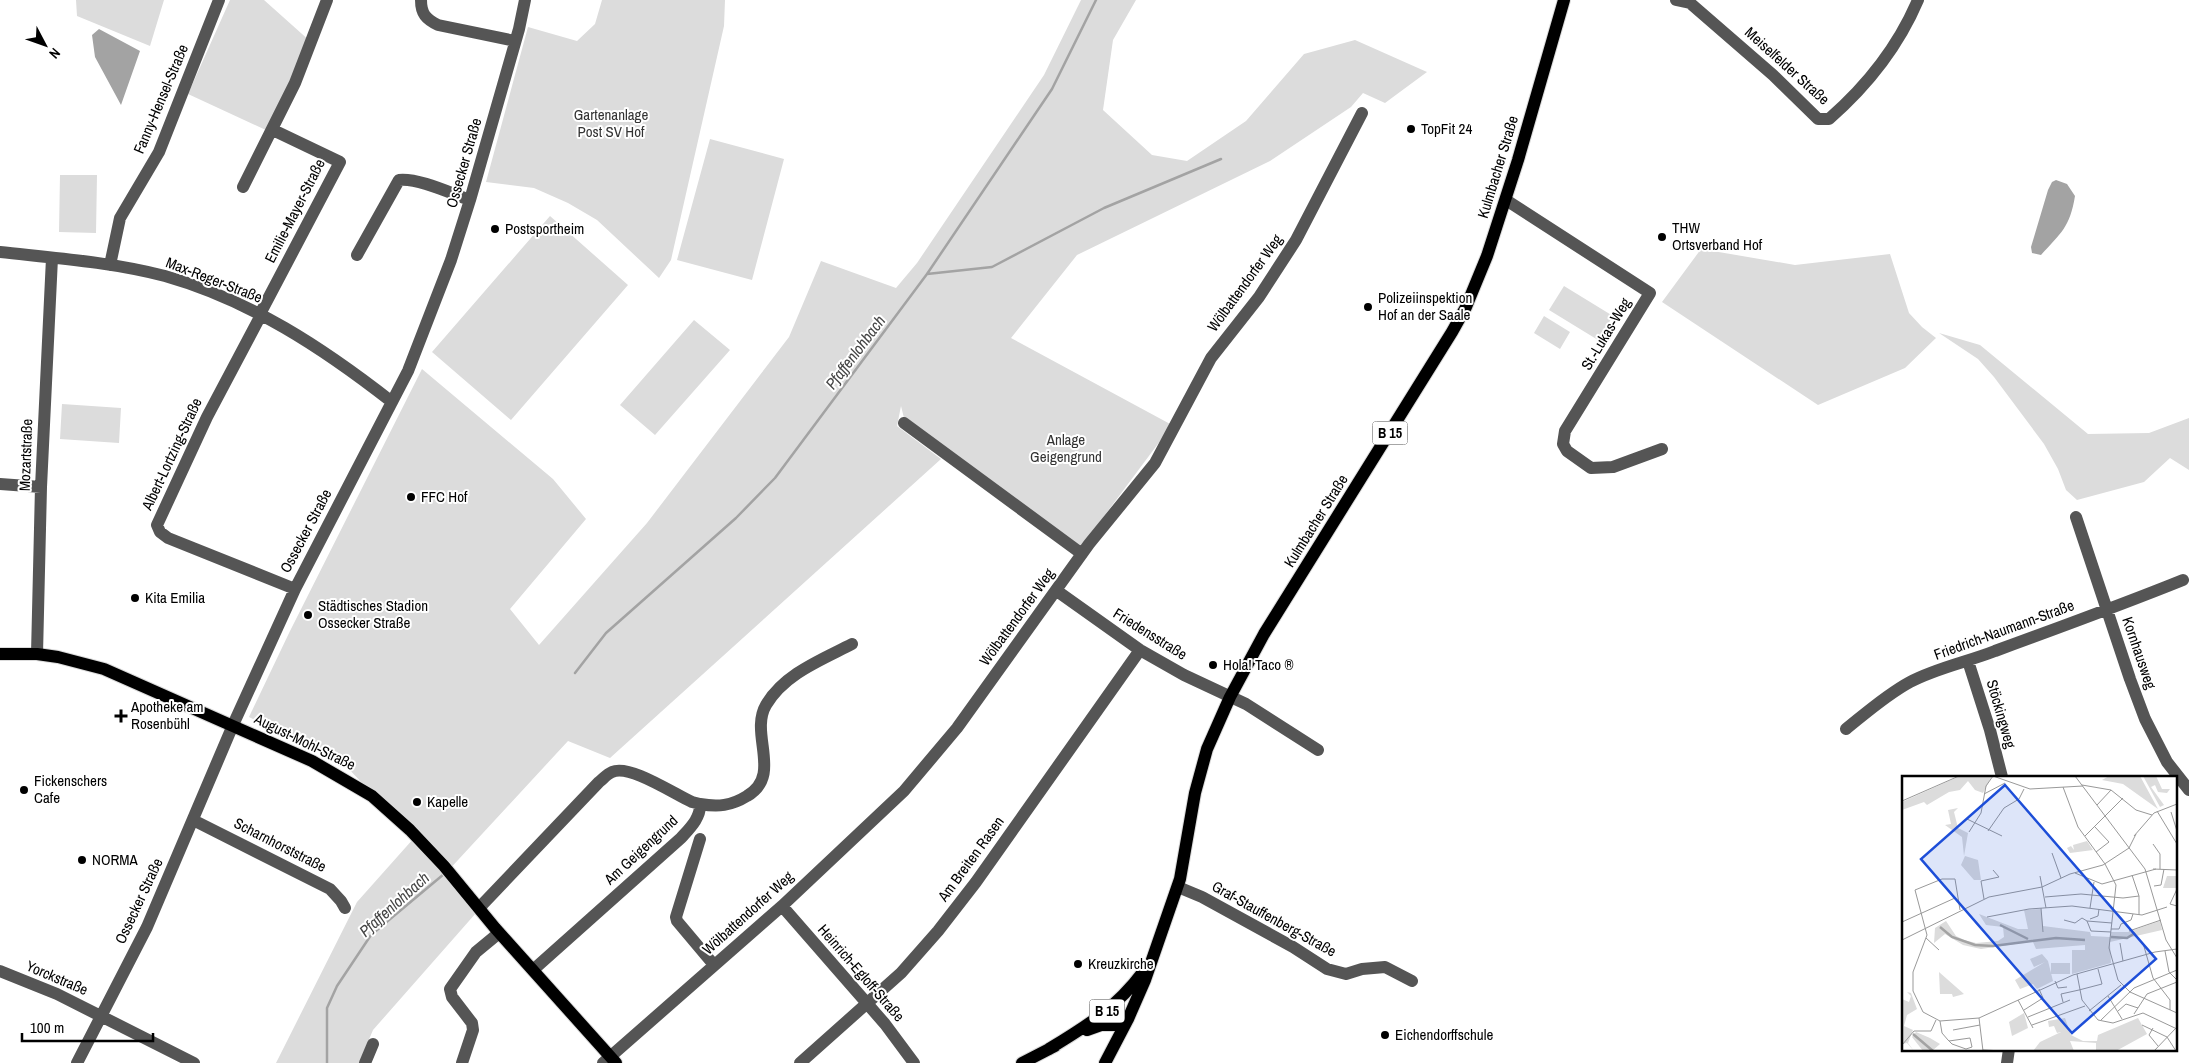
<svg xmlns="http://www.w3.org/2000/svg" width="2189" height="1063" viewBox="0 0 2189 1063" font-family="'Archivo Narrow',sans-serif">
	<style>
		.green { fill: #dcdcdc }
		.water { fill: #a3a3a3 }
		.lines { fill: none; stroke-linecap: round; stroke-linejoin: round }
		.stream { stroke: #a3a3a3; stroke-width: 2.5 }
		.major-casing { stroke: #dbdbdb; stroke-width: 14 }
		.minor { stroke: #555; stroke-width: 12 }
		.major { stroke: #000; stroke-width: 12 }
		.poi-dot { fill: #000; stroke: #fff; stroke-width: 2 }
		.labels { text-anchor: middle; stroke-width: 4; stroke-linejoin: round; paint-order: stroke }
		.shield { fill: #fff; stroke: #4c4c4c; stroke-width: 1 }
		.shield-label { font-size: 14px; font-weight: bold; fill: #000 }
		.street-label { font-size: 15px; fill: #000; stroke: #fff }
		.park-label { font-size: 15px; fill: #333; stroke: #fff }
		.poi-label { font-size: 15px; fill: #000; stroke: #fff; text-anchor: start }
		.water-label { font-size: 16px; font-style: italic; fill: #444; stroke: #fff }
		.inset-river { fill: none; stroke: #a3a3a3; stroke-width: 2.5 }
		.inset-road { fill: none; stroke: #999; stroke-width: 1 }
		.view { fill: #1d4ed8; fill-opacity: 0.15; stroke: #1d4ed8; stroke-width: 2.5 }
		.inset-edge { fill: none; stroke: #000; stroke-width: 2.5 }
	</style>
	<rect width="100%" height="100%" fill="#fff"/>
	<path class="green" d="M76 0H164L150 46 77 16Z
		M230 0H264L311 42 268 131 188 94Z
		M602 0H725L724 26 671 260 659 278 597 220 568 203 534 188 486 182 528 27 577 41 595 24Z
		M1081 0H1136L1113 40 1103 110 1152 155 1187 161 1246 121 1304 54 1355 40 1427 72 1385 103 1363 93 1351 107 1270 161 1077 255 1011 338 1172 425 1081 547 904 418 901 406 897 426 941 459 610 758 568 741 446 873 476 913 373 1030 359 1063H276L357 902 414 838 346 766 249 717 290 631 422 369 553 479 586 519 510 609 539 645 647 523 789 337 821 261 896 288 917 263 1044 75Z
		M710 139 784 159 752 280 677 260Z
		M60 175H97L96 233 59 232Z
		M550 216 628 285 511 420 432 352Z
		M1701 249 1795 265 1890 254 1909 313 1922 327 1936 338 1905 368 1818 405 1662 302Z
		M1564 286 1613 316 1598 340 1549 310Z
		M1544 316 1570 332 1560 349 1534 333Z
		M694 320 730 350 655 435 620 405Z
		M1939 333 1980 345 2088 434 2149 433 2189 418V470L2170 458 2144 482 2077 500 2066 490 2058 469 2044 444 1994 377 1978 359Z
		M62 404 121 408 119 443 60 439Z"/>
	<path class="water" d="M99 29 140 51 121 105 95 57 92 35Z
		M2056 180 2067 184 2075 196C2070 227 2061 233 2041 255L2032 253 2031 247 2048 190 2052 182Z"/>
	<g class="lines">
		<path class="stream" d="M927 274 992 267 1104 208 1221 159
			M575 673 606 633 736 518 775 478 927 274 1052 89 1096 0
			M327 1063V1008L337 986 371 935 444 874"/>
		<defs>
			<path id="major" d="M0 654H37L58 657 104 669 312 761 372 796 410 830 444 866 495 928 616 1063
				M1087 1030 1101 1025H1122L1128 1019
				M1049 1049C1087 1026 1116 1008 1143 972
				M1022 1063 1055 1046
				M1105 1063 1128 1019 1145 980 1180 879 1195 793 1207 749 1230 697 1264 634 1452 332 1466 307 1487 256 1518 160 1564 0"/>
		</defs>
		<use href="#major" class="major-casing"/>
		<path class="minor" d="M421 0C421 14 426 19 438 25L515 41
			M1676 0 1690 3 1773 75 1818 119H1829C1868 85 1898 47 1918 0
			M243 187 295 83 327 0
			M1506 200 1650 293 1565 431 1563 444 1567 451 1591 468 1613 467 1662 449
			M0 252C55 258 111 262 165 276 250 300 323 348 392 402
			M357 255 399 180C419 178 450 193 470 200
			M110 265 120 218 159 152 219 0
			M260 314 340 162 273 130
			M261 315 207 417 157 525 160 532 168 538 295 589
			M904 423 1082 554
			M0 484 41 487
			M2076 517 2130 679 2145 719 2167 762 2189 790
			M1057 591 1140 650 1184 675 1246 704 1318 750
			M37 654 41 487 52 258
			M1968 661 1990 730 2002 777
			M1846 729C1866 713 1886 695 1910 682 1936 668 1967 662 1995 651 2058 628 2121 605 2183 580
			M700 804C718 807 731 806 747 796 783 775 749 734 766 705 784 674 821 660 852 644
			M193 820 330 889 341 901 345 908
			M700 839 676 917 677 921 714 965
			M1178 887 1202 897 1293 947 1327 969 1346 974 1362 969 1385 967 1412 981
			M782 906 885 1024 914 1063
			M479 908 599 782C603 779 607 774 612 772 630 764 674 794 692 802L700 804C701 818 689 829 681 838L533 970
			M0 971 57 994 194 1063
			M77 1063 147 927 233 725 295 589 408 371 451 260 470 200 519 29 525 0
			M365 1063 373 1044
			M462 1063 473 1030 472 1023 452 997 450 989 476 952 499 933
			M603 1063 782 906 904 791 957 728 1089 544 1155 463 1211 358 1259 297 1296 240 1362 113
			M800 1063 901 973 938 931 976 882 1140 650
			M2007 1063 2009 1049"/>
		<use href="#major" class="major"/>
	</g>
	<g class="poi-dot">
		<circle cx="1411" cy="129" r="5"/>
		<circle cx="495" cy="229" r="5"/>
		<circle cx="1662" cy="237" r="5"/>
		<circle cx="1368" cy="307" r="5"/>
		<circle cx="411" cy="497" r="5"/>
		<circle cx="135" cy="598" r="5"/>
		<circle cx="308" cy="615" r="5"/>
		<circle cx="1213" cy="665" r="5"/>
		<path d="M118.5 708.5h5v5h5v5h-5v5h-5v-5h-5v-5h5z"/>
		<circle cx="24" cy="790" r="5"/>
		<circle cx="417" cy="802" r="5"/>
		<circle cx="82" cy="860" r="5"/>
		<circle cx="1078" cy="964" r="5"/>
		<circle cx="1385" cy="1035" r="5"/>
	</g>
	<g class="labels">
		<g class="shield">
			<rect x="1372.5" y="421.5" width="35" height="23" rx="4"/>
			<rect x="1089.5" y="999.5" width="35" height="23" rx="4"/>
		</g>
		<g class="shield-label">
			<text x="1390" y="438">B 15</text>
			<text x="1107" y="1016">B 15</text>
		</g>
		<g class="street-label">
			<text transform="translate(1787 66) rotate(42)" y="5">Meiselfelder Straße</text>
			<text transform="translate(161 99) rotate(-67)" y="5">Fanny-Hensel-Straße</text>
			<text transform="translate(464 163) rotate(-74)" y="5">Ossecker Straße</text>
			<text transform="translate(1498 167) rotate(-73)" y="5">Kulmbacher Straße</text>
			<text transform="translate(295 211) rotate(-63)" y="5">Emilie-Mayer-Straße</text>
			<text transform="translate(214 280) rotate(21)" y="5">Max-Reger-Straße</text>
			<text transform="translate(1245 283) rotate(-54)" y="5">Wölbattendorfer Weg</text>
			<text transform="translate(1606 334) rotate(-59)" y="5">St.-Lukas-Weg</text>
			<text transform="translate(172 454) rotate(-65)" y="5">Albert-Lortzing-Straße</text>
			<text transform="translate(26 455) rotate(-88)" y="5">Mozartstraße</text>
			<text transform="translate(1316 521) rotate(-58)" y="5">Kulmbacher Straße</text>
			<text transform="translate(306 531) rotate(-62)" y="5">Ossecker Straße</text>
			<text transform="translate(1017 617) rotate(-54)" y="5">Wölbattendorfer Weg</text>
			<text transform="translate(2004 630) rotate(-20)" y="5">Friedrich-Naumann-Straße</text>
			<text transform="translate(1150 634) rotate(32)" y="5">Friedensstraße</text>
			<text transform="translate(2139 653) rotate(71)" y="5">Kornhausweg</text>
			<text transform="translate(2001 714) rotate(74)" y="5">Stöckingweg</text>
			<text transform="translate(305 742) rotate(26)" y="5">August-Mohl-Straße</text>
			<text transform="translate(280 845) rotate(27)" y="5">Scharnhorststraße</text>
			<text transform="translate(641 850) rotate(-43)" y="5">Am Geigengrund</text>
			<text transform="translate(971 859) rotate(-54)" y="5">Am Breiten Rasen</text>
			<text transform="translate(139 901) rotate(-65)" y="5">Ossecker Straße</text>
			<text transform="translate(748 913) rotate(-42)" y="5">Wölbattendorfer Weg</text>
			<text transform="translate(1274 919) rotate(29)" y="5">Graf-Stauffenberg-Straße</text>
			<text transform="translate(861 973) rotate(49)" y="5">Heinrich-Egloff-Straße</text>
			<text transform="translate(57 978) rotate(23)" y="5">Yorckstraße</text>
		</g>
		<g class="park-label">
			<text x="611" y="120">Gartenanlage<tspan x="611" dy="17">Post SV Hof</tspan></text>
			<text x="1066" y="445">Anlage<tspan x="1066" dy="17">Geigengrund</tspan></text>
		</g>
		<g class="poi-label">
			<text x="1421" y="134">TopFit 24</text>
			<text x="1672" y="233">THW<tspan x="1672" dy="17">Ortsverband Hof</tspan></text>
			<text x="505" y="234">Postsportheim</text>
			<text x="1378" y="303">Polizeiinspektion<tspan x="1378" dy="17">Hof an der Saale</tspan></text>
			<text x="421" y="502">FFC Hof</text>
			<text x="145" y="603">Kita Emilia</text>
			<text x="318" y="611">Städtisches Stadion<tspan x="318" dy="17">Ossecker Straße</tspan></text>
			<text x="1223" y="670">Hola! Taco ®</text>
			<text x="131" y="712">Apotheke am<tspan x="131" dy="17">Rosenbühl</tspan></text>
			<text x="34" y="786">Fickenschers<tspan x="34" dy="17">Cafe</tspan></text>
			<text x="427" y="807">Kapelle</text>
			<text x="92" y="865">NORMA</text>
			<text x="1088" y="969">Kreuzkirche</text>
			<text x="1395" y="1040">Eichendorffschule</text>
		</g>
		<g class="water-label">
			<text transform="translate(855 352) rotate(-53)" y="6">Pfaffenlohbach</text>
			<text transform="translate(394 904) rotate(-42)" y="6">Pfaffenlohbach</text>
		</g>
	</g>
	<g transform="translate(1902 776)">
		<rect width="275" height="275" fill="#fff"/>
		<path d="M58 0H90L81 17 73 14 66 5 58 14 47 16 25 29 22 26 0 34V26ZM207 0H238L256 33 221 8 200 4ZM241 0H254L260 13H268L265 17 256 16 253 9 249 11 262 29 258 31ZM56 32 52 36 56 52 66 57 62 80 60 61 43 49 49 48 46 34ZM185 65 191 74 168 77 165 72 169 70 172 74 171 69ZM63 80 76 84 79 104H72L59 89ZM265 100H275V112H261ZM139 133 141 150 188 156 189 160 208 161 209 156H226L258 145 260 154 208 166 209 187 170 198V174H183V169L134 173 131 166H127L79 173 61 169 43 158 32 167 33 152 44 145 54 160 62 164 74 167 96 165 102 161 101 151 84 149 77 138 116 153H126L122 134ZM140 178 146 185 151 205 135 213 131 208 118 213 113 204 143 186 132 191 128 183ZM149 187H168V198H149ZM37 196 62 218 51 221 50 218H38ZM5 216 9 217 15 233 5 239 2 250 11 254 6 267 12 275 5 267 0 268V223L7 226 9 220ZM122 237 126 252 110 260 107 246ZM163 242 169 259 181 265H195L196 259 236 242 245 258 214 275H194V267L168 265 172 275H131L138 266 159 256 155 257 152 250 147 251 146 245ZM14 256 28 262 38 268 30 275H21L10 261Z" fill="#dcdcdc"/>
		<path class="inset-river" d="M98 149 126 163M38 151 50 161 73 169 91 170 154 162 183 164M209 161 225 162 233 157M11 258 31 275"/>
		<path class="inset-road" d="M91 0 128 13 181 10M173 0 243 93 264 164 275 182M180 9 209 14 234 34 250 39M161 11 176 51 203 88M82 18 103 7M0 25 57 0M195 29 209 14M255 35 275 68M269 36 275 55M65 43 100 60M193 51 207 66 194 76M86 55 102 32 117 23 122 13M67 56 79 37 84 10 91 0M183 60 221 22M232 60 252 37 275 28M251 68 258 78V93M150 77 159 102M203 88 214 109 207 172 216 204 228 216 275 237M251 93 275 94M173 97 200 108 254 93M230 99 237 120V139M138 100 144 132M252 110 259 109 262 93M275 113 268 128 275 130M143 121 179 118 221 122 237 120M82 123 79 105 97 101 91 94M139 132 141 156M188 132 192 106M58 134 53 103H40L13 114 25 159 11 196V215L21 236 38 245 77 242 171 199 253 176 275 173M85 141 127 133 170 130 240 139 265 131M188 143 196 140 197 133M162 144 173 147 180 142 185 145M0 146 53 122M209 153H217L219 148 229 144 231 138M227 155 259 144M209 156 189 155 185 145 210 147M24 162 37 174M0 164 87 121 140 111 168 98 201 89 227 72 234 58M218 167 221 185M241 167 251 202 268 224V234M263 175 267 196 275 204M175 198 180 224 196 244 211 247 241 237 275 253M153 205 156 212 165 211M177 214 200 208 196 193M206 220 220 243M116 224 131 252M161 226 159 218 177 214M122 234 141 222 137 213M187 235 219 209M216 235 224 228 236 232M232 238 245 218 275 206M126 241 168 224M77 242 81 275M38 245 40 257 46 264 50 268 64 273 70 271 68 262 47 265M198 245 232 212 275 194M130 249 183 230M240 249 265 261 274 275M251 252 247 259 256 270M51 254 78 249M0 269 12 255H29L34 244M81 274 102 275M252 275 274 252"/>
		<path class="view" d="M103 9 254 183 170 257 19 83Z"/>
		<rect width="275" height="275" class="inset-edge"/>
	</g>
	<g transform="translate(45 45) rotate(131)" stroke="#ffffff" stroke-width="4" paint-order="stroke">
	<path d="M0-4L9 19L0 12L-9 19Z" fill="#000000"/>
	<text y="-8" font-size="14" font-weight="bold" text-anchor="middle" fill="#000000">N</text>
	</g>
	<path d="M22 1033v8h131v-8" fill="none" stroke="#000000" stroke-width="2.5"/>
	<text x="30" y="1033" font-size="15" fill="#000000" stroke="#ffffff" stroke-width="4" paint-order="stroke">100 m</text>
</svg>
